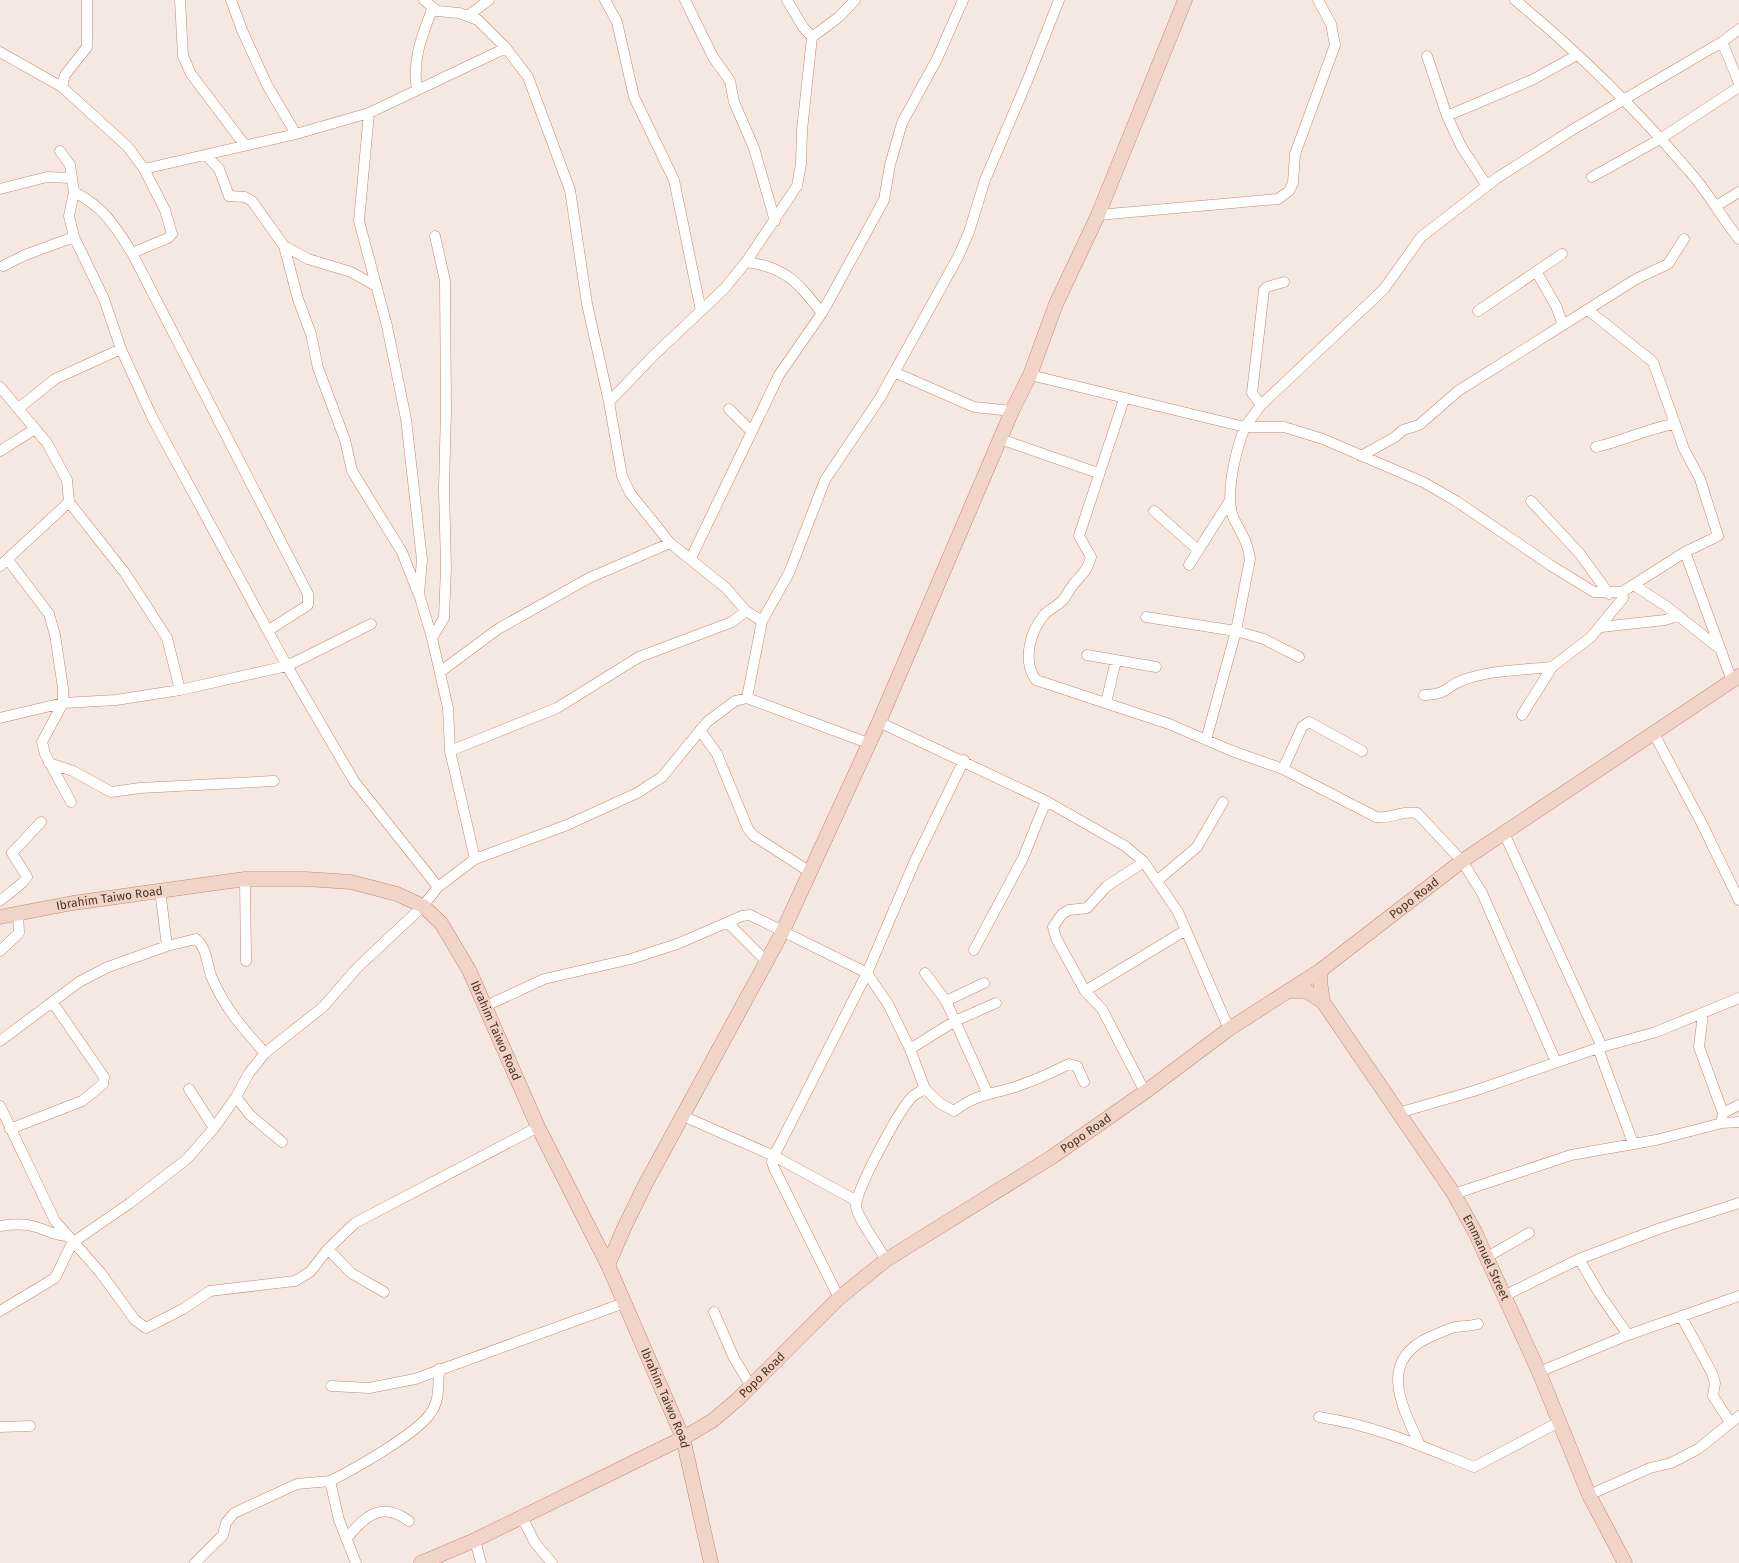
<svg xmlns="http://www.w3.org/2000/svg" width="1739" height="1563" viewBox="0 0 1739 1563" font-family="'Fira Sans',sans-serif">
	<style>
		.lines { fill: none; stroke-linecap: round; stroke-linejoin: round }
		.street-casing { stroke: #c8886b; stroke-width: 11 }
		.secondary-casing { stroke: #c8886b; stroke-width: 15 }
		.street { stroke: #fff; stroke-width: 10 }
		.secondary { stroke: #f1d4c8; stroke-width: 14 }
		.labels { text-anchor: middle; stroke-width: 4; stroke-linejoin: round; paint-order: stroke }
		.street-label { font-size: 12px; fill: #4d3226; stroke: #f8f8f8 }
	</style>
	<rect width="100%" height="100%" fill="#f5e7e1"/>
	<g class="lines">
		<defs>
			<path id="street" d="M180 0 183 56 191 74 244 144
				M231 0 242 30 267 85 296 134
				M424 0 437 11 459 13 478 20 506 48 528 77 570 190 587 304 609 402 622 476 630 493 670 543 726 588 746 611 762 621
				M605 0 617 22 634 97 674 180 701 311
				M685 0 713 57 730 81 734 102 754 148 775 221
				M787 0 803 27 812 37
				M1515 0C1578 52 1636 109 1689 171 1708 192 1721 217 1739 239
				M469 15 489 0
				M1722 42 1739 83
				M0 52 62 87 128 147 144 169 165 210 172 234 168 238 132 253
				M1427 56 1447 116 1461 146 1487 186
				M62 87 65 75 87 47V0
				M417 90C412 59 422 36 433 7
				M369 113 359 221 387 326 406 419 422 560 419 594 432 638 448 708 450 751 475 859
				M1447 116 1532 80 1577 55
				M60 151 70 165 74 192 69 216 74 237 104 299 121 349 153 419 287 666 354 781 438 887
				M206 155 219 169 229 196 245 197 252 201 284 246 308 259 351 272 376 286
				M144 169 296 134 369 113 506 48
				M1592 177 1660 139 1739 87
				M0 189 47 177 72 178
				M74 192C104 207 115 226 132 253L308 594V605L269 630
				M1716 206 1739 192
				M1098 215 1278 199 1289 191 1293 183 1295 154 1335 45 1331 24 1318 0
				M284 246 298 299 311 334 318 368 345 440 352 471 402 552 418 593
				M746 262C786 267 798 283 822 313
				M3 266 25 255 74 237
				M1536 271 1556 306 1563 325
				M1478 311 1562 254
				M894 372 974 407 1012 411
				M1030 375 1245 427 1261 405 1384 289 1421 237 1497 178 1572 130 1722 42 1739 29
				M0 387 47 443 67 480 69 502 125 573 167 638 180 690
				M1124 399 1079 536 1091 557C1086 574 1082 573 1073 585 1069 590 1066 597 1062 601 1056 607 1049 609 1044 615 1030 632 1022 661 1036 680L1169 724 1232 751 1283 769 1376 817C1391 819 1403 810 1417 813L1462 861 1482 893 1556 1062
				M609 402 653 356 724 289 746 262 797 186 801 164 802 130 812 37 839 17 855 0
				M1261 405 1252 393 1264 290 1267 287 1284 282
				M19 408 55 379 121 349
				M729 409 751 431
				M1000 439 1098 473
				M1596 447C1623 441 1646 429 1674 424
				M0 451 35 429
				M1361 456 1395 437 1403 430 1419 425 1458 391 1563 325 1636 279 1668 264 1684 239
				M1531 501 1580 554 1609 594
				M1154 511 1198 550
				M1685 552 1732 681
				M691 558 779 375 822 313 884 200 890 165 902 123 937 59 963 0
				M8 560 49 614 55 635 63 688V703L42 742 45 754 71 802
				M1189 565 1229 502
				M0 566 69 502
				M1635 586 1666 606 1720 649
				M1146 617 1236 631 1264 639 1299 657
				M1601 627 1665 620 1677 616
				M432 638 444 618 446 567 444 489 446 410 445 281 435 236
				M1087 655 1156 667
				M440 672 498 629 589 578 670 543
				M1424 695C1450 694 1444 687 1463 680 1491 670 1522 670 1552 667
				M747 698 762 621 789 573 825 480 880 398 958 257 969 232 985 180 1028 79 1059 0
				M1106 703 1116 660
				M1522 715 1552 667 1591 637 1623 598 1622 592
				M0 718 63 703 116 700 180 690 287 666 371 624
				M879 722 1046 801 1125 846 1144 862 1178 912 1229 1029
				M700 730 717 754 748 829 754 836 810 872
				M1653 732 1701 822 1739 900
				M1206 740 1236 631 1250 559C1248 542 1241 533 1234 519 1224 497 1236 449 1245 427H1284L1323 439 1425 483 1456 501 1550 565 1594 592H1622L1685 552 1718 536 1700 479 1684 449 1653 362 1588 310
				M450 751 557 708 639 657 732 622 746 611
				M49 763 73 771 111 792 140 788 274 781
				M1283 769 1302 727 1309 722 1362 751
				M1504 833 1602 1047
				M1144 862 1107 886 1087 908 1069 910 1062 914 1053 927 1056 938 1085 991 1102 1009 1145 1092
				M245 879 246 961
				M1158 880 1197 847 1223 802
				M0 901 22 883 27 877 12 853 41 822
				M728 923 768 963
				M167 946 196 939C208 949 206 964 212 978 224 1007 244 1030 265 1053
				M974 950 1023 858 1046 801
				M0 951 19 933 18 914
				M925 973 946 1001 987 1092
				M1085 991 1186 930
				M946 1001 984 983
				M486 1006 544 979 631 959 677 944 742 916 750 915 867 973 888 1004 910 1049 925 1089 941 1104 954 1111C977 1094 989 1095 1015 1087 1033 1081 1051 1073 1069 1064L1077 1066 1084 1082
				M1703 1014 1699 1047 1723 1113
				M0 1041 79 982 108 967 167 946 160 890
				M1598 1048 1633 1143
				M910 1049 955 1021 996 1003
				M189 1089 214 1128
				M236 1097 250 1115 282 1142
				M0 1106 55 1221 100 1272 135 1320 146 1328 183 1309 210 1291 295 1281 310 1272 328 1249 355 1223 538 1127
				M1398 1113 1474 1091 1598 1048 1656 1032 1739 998
				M683 1116 774 1156 772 1162 774 1168 839 1298
				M1722 1119 1723 1113 1739 1105
				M10 1129 82 1101 103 1084 104 1077 53 1003
				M1454 1194 1571 1155 1656 1140 1722 1123 1739 1122
				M857 1201 774 1156 867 973 914 863 964 760
				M0 1226C13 1224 24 1223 36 1227 47 1230 55 1236 67 1236
				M328 1249 351 1273 384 1292
				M1487 1257 1529 1233
				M1579 1259 1599 1293 1628 1335
				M886 1260C880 1248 857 1218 856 1206 856 1190 899 1110 912 1097 915 1094 921 1091 925 1089
				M1506 1295 1579 1259 1661 1228 1739 1203
				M0 1311 55 1278 72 1243 130 1203 187 1159 214 1128 236 1097 249 1073 265 1053 323 1007 358 967 423 906 438 887 475 859 567 825 637 793 662 777 707 722 735 701 747 698 868 743
				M714 1312 734 1358 751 1386
				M1681 1316 1712 1373 1715 1383 1713 1396 1730 1422
				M1539 1372 1628 1335 1739 1296
				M331 1386 369 1388 415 1379 624 1303
				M1319 1417C1377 1426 1421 1446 1474 1467L1559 1422
				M0 1427 30 1426
				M1419 1443C1401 1405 1378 1360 1430 1337 1438 1334 1447 1329 1455 1327 1463 1326 1470 1326 1478 1324
				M1589 1495 1650 1468 1671 1463 1698 1449 1739 1416
				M522 1517 535 1543 552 1563
				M346 1539C365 1517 380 1500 409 1521
				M475 1540 481 1563
				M195 1563 223 1535 226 1523 234 1513 297 1484 330 1481
				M356 1563 339 1520 330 1481C353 1470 416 1434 430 1414 440 1401 438 1385 439 1369"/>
			<g id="secondary">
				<path id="s1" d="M0 917 73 903 245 879H306L351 882 397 894 423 906 441 923 469 970 538 1127 608 1265 683 1438 711 1563"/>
				<path id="s2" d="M1321 970 1320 981 1323 1002 1454 1194 1475 1232 1539 1372 1589 1495 1625 1563"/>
				<path d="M1289 991H1306L1323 1002"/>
				<path d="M608 1265 624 1228 646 1183 782 933 879 722 1012 411 1030 375 1056 304 1098 215 1185 0"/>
				<path id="s3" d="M421 1563 475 1540 683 1438 712 1421 737 1400 839 1298 886 1260 1052 1157 1145 1092 1229 1029 1321 970 1462 861 1739 676"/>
			</g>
		</defs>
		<use href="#street" class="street-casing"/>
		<use href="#secondary" class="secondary-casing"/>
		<use href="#street" class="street"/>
		<use href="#secondary" class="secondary"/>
	</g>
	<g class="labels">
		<g class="street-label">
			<text dy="4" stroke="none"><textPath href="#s3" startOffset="1202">Popo Road</textPath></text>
			<text dy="4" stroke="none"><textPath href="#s1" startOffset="111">Ibrahim Taiwo Road</textPath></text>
			<text dy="4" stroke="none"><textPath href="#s1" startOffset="576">Ibrahim Taiwo Road</textPath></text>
			<text dy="4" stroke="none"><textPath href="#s3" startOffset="798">Popo Road</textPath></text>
			<text dy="4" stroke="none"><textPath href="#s2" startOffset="336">Emmanuel Street</textPath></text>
			<text dy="4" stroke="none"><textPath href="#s3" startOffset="392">Popo Road</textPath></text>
			<text dy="4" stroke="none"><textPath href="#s1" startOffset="981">Ibrahim Taiwo Road</textPath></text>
		</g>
	</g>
</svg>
